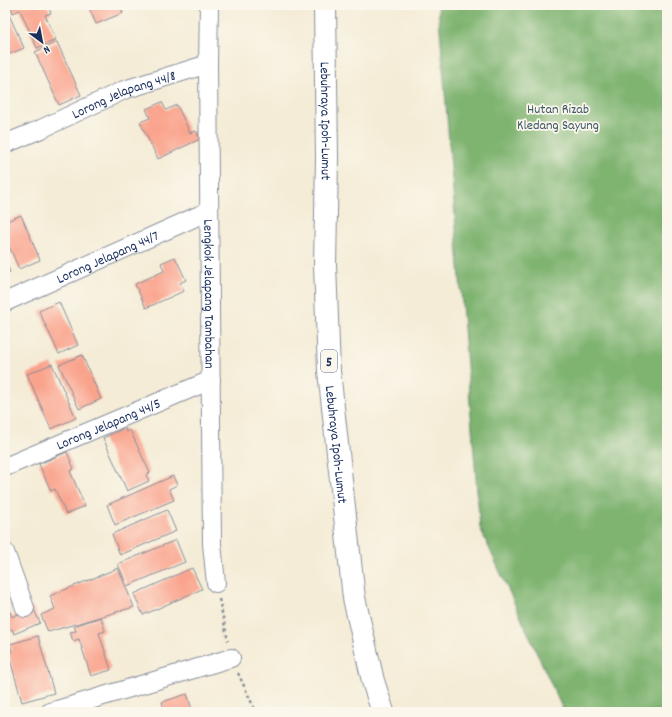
<svg xmlns="http://www.w3.org/2000/svg" width="672" height="717" viewBox="0 0 672 717" font-family="Dekko,sans-serif">
	<style>
		.forest { fill: #7eb370; stroke: #4c7167 }
		.building { fill: #faa38c }
		.lines { fill: none; stroke-linecap: round; stroke-linejoin: round }
		.minor-casing { stroke: #888e9a; stroke-width: 20 }
		.highway-casing { stroke: #888e9a; stroke-width: 24 }
		.path { stroke: #888e9a; stroke-width: 2.5; stroke-dasharray: 3 3; stroke-linecap: butt }
		.minor { stroke: #fff; stroke-width: 18 }
		.highway { stroke: #fff; stroke-width: 22 }
		.labels { text-anchor: middle; stroke-width: 3.5; stroke-linejoin: round; paint-order: stroke }
		.shield { fill: #fbf7ec; stroke: #5e6b89; stroke-width: 1 }
		.shield-label { font-size: 13px; font-weight: bold; fill: #1b2f5e }
		.street-label { font-size: 14px; fill: #1b2f5e; stroke: #fbf7ec }
		.park-label { font-size: 14px; fill: #3c5867; stroke: #fbf7ec }
	</style>
	<rect width="100%" height="100%" fill="#fbf7ec"/>
	<filter id="ink" filterUnits="userSpaceOnUse"><feTurbulence type="fractalNoise" baseFrequency=".025" numOctaves="2"/><feDisplacementMap in="SourceGraphic" scale="8" xChannelSelector="R" yChannelSelector="G"/><feConvolveMatrix kernelMatrix="1 2 1 2 8 2 1 2 1" color-interpolation-filters="sRGB"/></filter>
	<filter id="wash" filterUnits="userSpaceOnUse"><feTurbulence type="fractalNoise" baseFrequency=".012" numOctaves="4" result="noise"/><feDisplacementMap in="SourceGraphic" scale="16" xChannelSelector="R" yChannelSelector="G"/><feGaussianBlur stdDeviation="0.9" result="paint"/><feColorMatrix in="noise" values="0 0 0 0 0 0 0 0 0 0 0 0 0 0 0 0 0 1.4 0 .05"/><feComposite in="paint" operator="in"/></filter>
	<g filter="url(#wash)">
		<rect width="100%" height="100%" fill="#f4ecd6"/>
		<path class="forest" d="M438 5H667V712H564L480 528Z"/>
		<g id="blocks">
			<path class="building" d="M10 5H47L51 13 45 15 56 40 37 48 20 10 13 13Z
				M88 5H120L123 13 96 24Z
				M5 6 24 48 5 56Z
				M57 42 81 95 59 105 35 52Z
				M162 102 166 110 177 105 190 133 196 131 200 139 158 159 140 122 150 118 146 109Z
				M21 215 40 260 19 269 5 237V222Z
				M175 257 186 280 180 283 184 291 146 308 135 284 164 271 161 263Z
				M5 259 10 272 5 274Z
				M59 302 78 345 59 354 39 311Z
				M82 355 101 399 79 409 59 365Z
				M52 364 76 418 51 429 27 374Z
				M125 428 126 432 130 430 150 473 146 475 149 481 127 491 103 438Z
				M67 452 74 469 70 471 85 506 66 514 55 489 51 491 39 464Z
				M173 476 177 485 169 489 174 500 115 525 107 505Z
				M167 510 176 531 120 555 112 534Z
				M176 540 185 562 127 586 118 564Z
				M118 568 134 607 48 632 41 615 55 609 50 596Z
				M192 568 202 589 143 615 134 594Z
				M33 607 40 623 14 634 12 629 5 632V613L10 612 12 617Z
				M101 617 105 631 99 633 111 670 91 676 79 639 73 641 70 632 76 631 74 626Z
				M38 636 54 693 22 702 8 652 12 651 10 644Z
				M187 694 193 712H165L162 702Z"/>
		</g>
	</g>
	<g filter="url(#ink)">
		<use href="#blocks" fill-opacity="0" stroke="#888e9a" stroke-width="1"/>
		<g class="lines">
			<defs>
				<g id="minor">
					<path id="s1" d="M209 5 208 64 212 544 216 583"/>
					<path id="s2" d="M5 144 41 129 124 90 208 64"/>
					<path id="s3" d="M5 302 209 211"/>
					<path id="s4" d="M5 467 211 380"/>
					<path d="M5 552 25 608"/>
					<path d="M50 712 231 658"/>
				</g>
				<g id="highway">
					<path id="s5" d="M325 5 327 158 325 265 329 371 354 598 373 681 383 712"/>
				</g>
			</defs>
			<use href="#minor" class="minor-casing"/>
			<use href="#highway" class="highway-casing"/>
			<path class="path" d="M219 599 228 641
				M238 673 256 712"/>
			<use href="#minor" class="minor"/>
			<use href="#highway" class="highway"/>
		</g>
	</g>
	<g class="labels">
		<rect class="shield" x="321" y="350" width="16" height="22" rx="3"/>
		<g class="shield-label">
			<text x="329" y="366">5</text>
		</g>
		<g class="street-label">
			<text dy="5" stroke="none"><textPath href="#s2" startOffset="129">Lorong Jelapang 44/8</textPath></text>
			<text dy="5" stroke="none"><textPath href="#s5" startOffset="116">Lebuhraya Ipoh-Lumut</textPath></text>
			<text dy="5" stroke="none"><textPath href="#s3" startOffset="112">Lorong Jelapang 44/7</textPath></text>
			<text dy="5" stroke="none"><textPath href="#s1" startOffset="289">Lengkok Jelapang Tambahan</textPath></text>
			<text dy="5" stroke="none"><textPath href="#s4" startOffset="112">Lorong Jelapang 44/5</textPath></text>
			<text dy="5" stroke="none"><textPath href="#s5" startOffset="440">Lebuhraya Ipoh-Lumut</textPath></text>
		</g>
		<g class="park-label">
			<text x="558" y="113">Hutan Rizab<tspan x="558" dy="16">Kledang Sayung</tspan></text>
		</g>
	</g>
	<rect width="672" height="717" fill="none" stroke="#fbf7ec" stroke-width="20"/>
	<g transform="translate(42 42) rotate(148)" stroke="#fbf7ec" stroke-width="3" paint-order="stroke">
	<path d="M0-3L7 15L0 10L-7 15Z" fill="#1b2f5e"/>
	<text y="-6" font-size="11" font-weight="bold" text-anchor="middle" fill="#1b2f5e">N</text>
	</g>
</svg>
